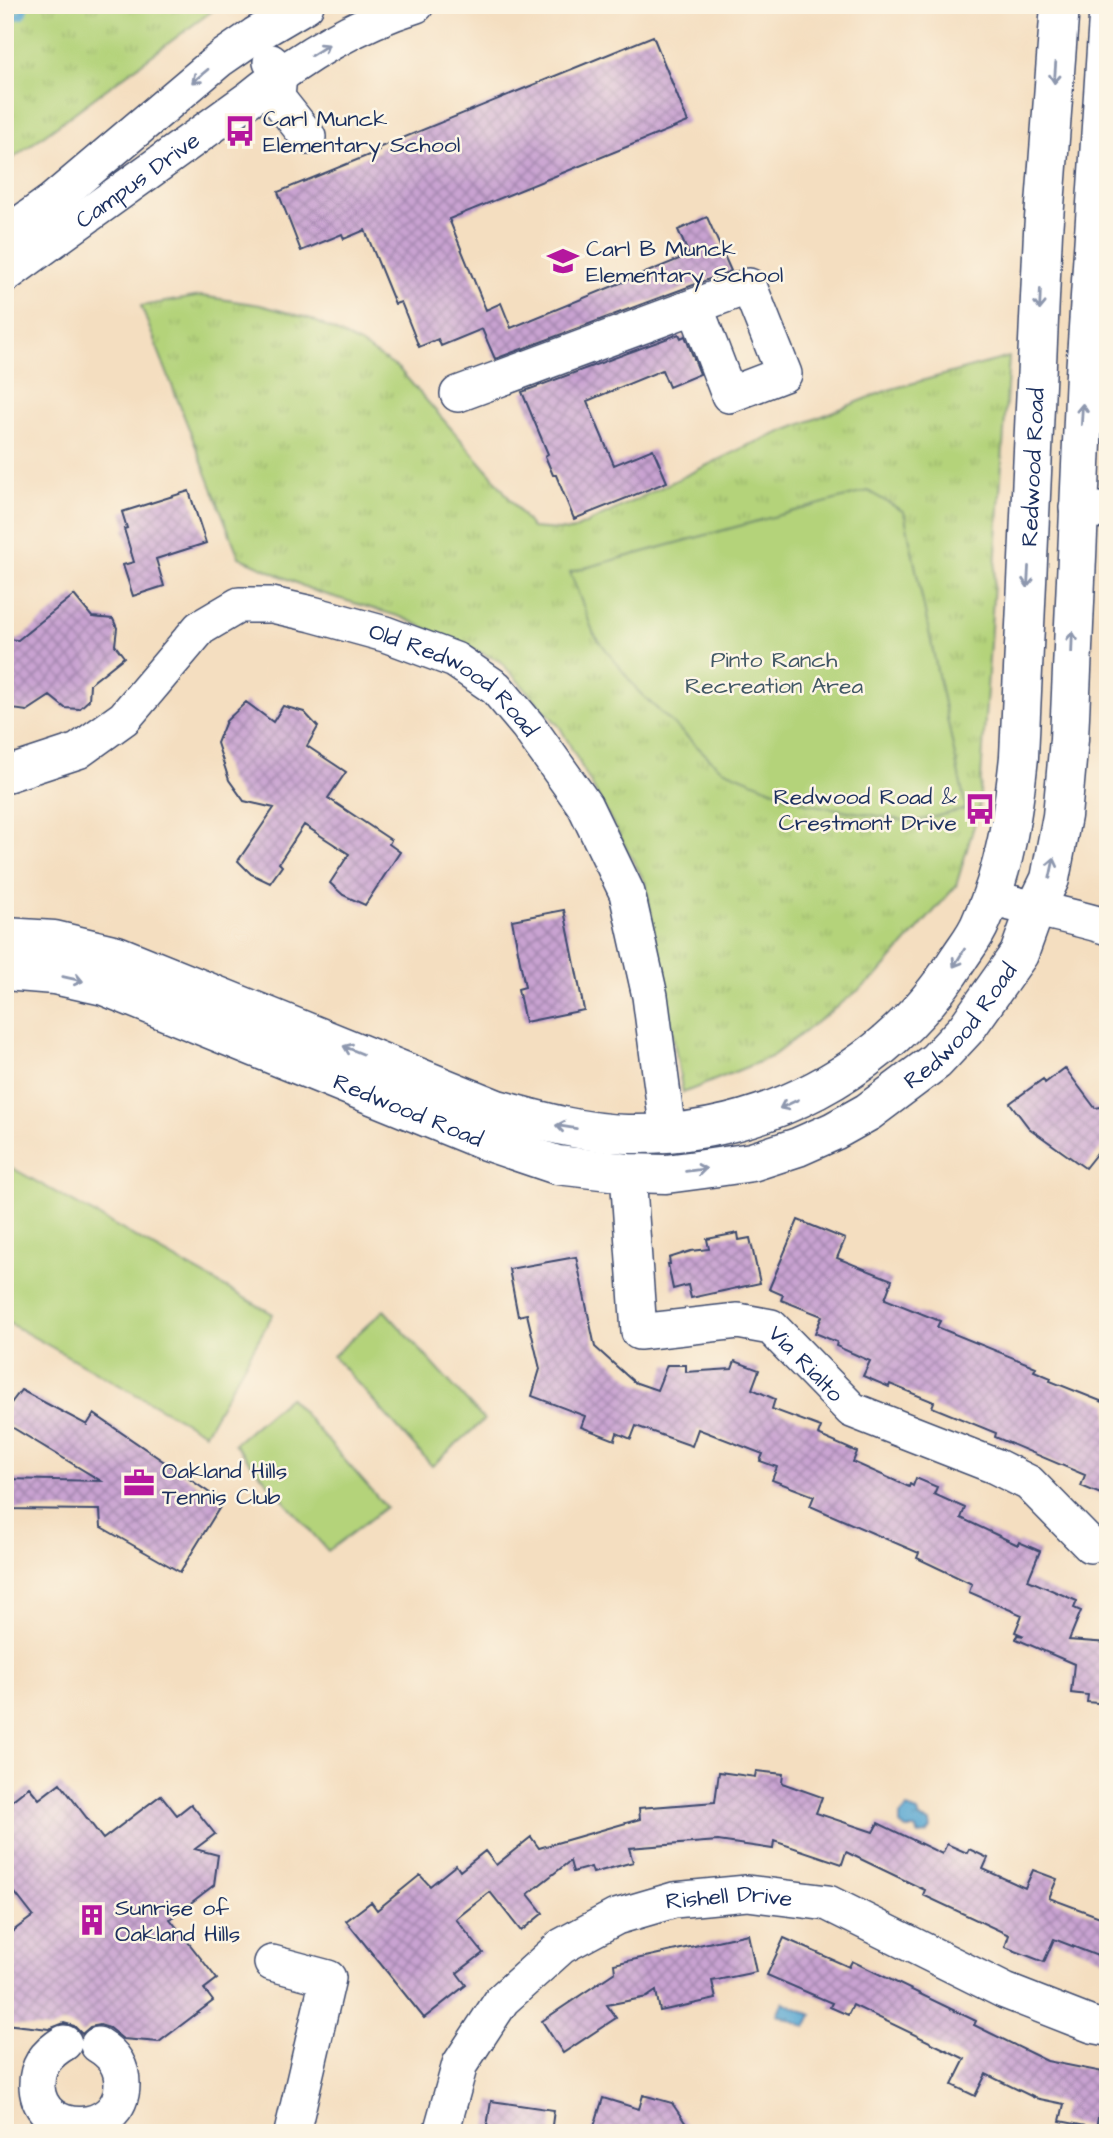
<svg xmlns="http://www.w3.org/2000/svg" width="1113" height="2138" viewBox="0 0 1113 2138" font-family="'Architects Daughter',sans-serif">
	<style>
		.park { fill: url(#park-tufts); stroke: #68816c; stroke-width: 2 }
		.pitch { fill: #b4d37a; stroke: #68816c; stroke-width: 2 }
		.water { fill: url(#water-ripples); stroke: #3a6b98; stroke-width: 2 }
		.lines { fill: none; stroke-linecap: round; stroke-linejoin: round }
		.stream { stroke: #58a7d2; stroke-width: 8 }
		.building { fill: url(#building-cross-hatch) }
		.minor-casing { stroke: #3c496d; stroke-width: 38 }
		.major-casing { stroke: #3c496d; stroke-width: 41 }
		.minor { stroke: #fff; stroke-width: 35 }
		.major { stroke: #fff; stroke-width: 38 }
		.oneway { stroke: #8d97ae }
		.labels { text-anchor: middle; stroke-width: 5; stroke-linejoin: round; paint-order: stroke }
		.poi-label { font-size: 23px; fill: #1b2f5e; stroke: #fcf5e5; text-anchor: start }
		.street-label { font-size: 23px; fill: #1b2f5e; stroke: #fcf5e5 }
		.park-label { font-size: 23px; fill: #415865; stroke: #fcf5e5 }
	</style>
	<defs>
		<pattern id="park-tufts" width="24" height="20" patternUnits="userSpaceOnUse" patternTransform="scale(1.75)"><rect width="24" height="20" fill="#b4d37a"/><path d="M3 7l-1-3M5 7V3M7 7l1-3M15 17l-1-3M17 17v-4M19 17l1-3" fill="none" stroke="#9ab56c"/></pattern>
		<pattern id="water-ripples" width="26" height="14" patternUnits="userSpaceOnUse" patternTransform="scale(1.75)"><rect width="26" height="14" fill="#58a7d2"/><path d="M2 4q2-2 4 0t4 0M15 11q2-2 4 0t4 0" fill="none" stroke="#4888ae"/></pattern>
		<pattern id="building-cross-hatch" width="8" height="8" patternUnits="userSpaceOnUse" patternTransform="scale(1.75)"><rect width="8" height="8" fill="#c9a3d1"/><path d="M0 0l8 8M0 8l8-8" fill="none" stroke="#a285ad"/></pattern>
	</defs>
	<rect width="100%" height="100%" fill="#fcf5e5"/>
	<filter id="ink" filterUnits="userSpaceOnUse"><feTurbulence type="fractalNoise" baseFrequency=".0143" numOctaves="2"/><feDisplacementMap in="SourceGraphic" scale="14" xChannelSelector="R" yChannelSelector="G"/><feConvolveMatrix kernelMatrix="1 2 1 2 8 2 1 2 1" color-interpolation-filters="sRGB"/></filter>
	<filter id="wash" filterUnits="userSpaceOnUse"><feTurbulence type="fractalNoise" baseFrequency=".00686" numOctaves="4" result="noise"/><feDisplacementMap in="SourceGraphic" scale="28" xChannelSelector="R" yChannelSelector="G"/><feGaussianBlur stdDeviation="1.57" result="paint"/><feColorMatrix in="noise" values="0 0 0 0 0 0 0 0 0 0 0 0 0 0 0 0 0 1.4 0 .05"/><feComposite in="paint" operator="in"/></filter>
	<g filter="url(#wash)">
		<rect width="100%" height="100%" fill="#f4dec0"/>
		<path class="park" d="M5 5H220L5 164Z
			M201 296 260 305 311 319 360 344 399 369 490 473 532 528 571 531 749 445 888 390 1009 357 979 809 956 886 877 976 771 1057 683 1093 646 884 560 727 500 661 401 617 314 591 239 557 141 306Z"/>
		<path class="pitch" d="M868 491 904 512 966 809 913 822 808 804 720 768 639 692 594 634 570 572Z
			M5 1164 273 1314 205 1433 5 1321Z
			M384 1310 484 1420 432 1466 333 1356Z
			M289 1397 386 1507 328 1551 234 1444Z"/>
		<path class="water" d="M907 1808 918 1812 920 1819 930 1823 931 1829 927 1834 919 1835 915 1829H906L900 1824V1816Z
			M783 2002 812 2015 806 2027 777 2014Z"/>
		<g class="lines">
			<path class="stream" d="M5 18 22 15 25 5"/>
		</g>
		<g id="blocks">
			<path class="building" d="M653 36 688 122 449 219 486 310 501 303 511 328 689 255 678 230 707 217 731 271 495 359 482 329 441 346 438 339 419 347 401 302 395 304 365 230 344 239 342 234 301 251 278 192 379 151 378 148Z
				M679 334 681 338 685 336 700 374 669 387 662 370 587 401 614 465 653 449 667 482 574 519 556 475H553L545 456 548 454 522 392Z
				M189 491 206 543 156 559 164 586 133 596 123 565 134 562 124 529 127 528 122 512Z
				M74 595 92 617 113 619 117 628 115 645 124 657 90 684 89 700 79 709 65 708 50 696 27 711 5 708V639L18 640Z
				M246 702 273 722 283 706 304 712 318 727 307 746 346 772 328 798 391 840 389 844 400 852 365 905 343 895 330 883 349 854 304 825 279 863 282 866 270 883 251 874 238 861 274 808 244 801 229 780 217 743 226 721Z
				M564 910 584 1010 525 1022 518 989 525 987 512 920Z
				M1065 1068 1095 1108 1108 1106V1139L1085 1168 1029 1128 1010 1103 1043 1079 1045 1083Z
				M798 1220 845 1239 837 1258 892 1280 885 1299 940 1321 937 1327 1036 1367 1034 1371 1051 1378 1050 1381 1108 1404V1497L1081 1486 1085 1475 995 1437 996 1433 932 1407 934 1402 890 1384 889 1387 863 1376 870 1361 836 1346 837 1342 815 1333 822 1316 781 1300 783 1295 769 1289Z
				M738 1233 739 1240 750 1238 760 1283 691 1298 688 1285 673 1289 668 1264H670L669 1258 691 1251 709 1249 707 1239Z
				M576 1257 595 1347 634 1382 657 1390 667 1365H686V1372L732 1369 735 1361 759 1370 752 1389 775 1399 772 1409 821 1427 818 1435 857 1452 853 1462 909 1487 910 1484 913 1486 916 1478 937 1487 934 1494 965 1508 961 1518 1018 1545 1019 1542 1040 1551 1028 1580 1077 1601 1074 1608 1081 1611 1069 1640 1108 1643V1704L1087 1702 1088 1695 1071 1693 1074 1664 1016 1639 1017 1635 1024 1636 1015 1632 1022 1615 969 1592 972 1584 917 1558 919 1553 810 1506 814 1496 772 1480 777 1467 760 1461 763 1454 698 1429 692 1446 636 1426 631 1439 617 1433 615 1440 581 1427 585 1416 532 1396 540 1369 527 1314 518 1316 509 1269Z
				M21 1390 87 1425 94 1414 223 1502 180 1572 101 1527 100 1510 5 1509V1479L101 1481 5 1423V1411Z
				M756 1771 783 1774 782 1783 822 1797 816 1813 873 1832 878 1823 942 1854 947 1844 967 1853 969 1849 988 1858 983 1869 1025 1888 1033 1870 1057 1879 1049 1898 1108 1920V1960L1054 1939 1044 1962 1005 1947 1009 1935 923 1895 925 1890 846 1852 842 1864 774 1841 773 1849 718 1841 629 1848 633 1862 593 1873 591 1867 573 1872 570 1861 528 1894 543 1913 521 1931 490 1892 456 1919 483 1953 457 1973 466 1985 424 2018 346 1921 371 1902 377 1910 420 1875 430 1886 456 1865 460 1871 485 1851 496 1865 531 1837 539 1848 640 1819 639 1808 715 1802 719 1772 755 1777Z
				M60 1783 103 1839 161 1795 177 1815 191 1804 215 1834 195 1849 218 1855 214 1885 170 1919 217 1979 204 1989 213 2001 159 2042 123 2039 109 2028 100 2025 90 2027 82 2034 74 2026 64 2023 49 2029 5 2024V1937L33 1916 5 1880V1806L29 1787 39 1799Z
				M748 1934 756 1972 712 1981 716 1999 660 2011 656 1991 647 1997 607 2005 616 2018 563 2053 542 2021 615 1972 614 1964Z
				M784 1938 849 1967 852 1961 976 2021 974 2025 1047 2061 1108 2073V2115L1099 2113 1096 2128 1060 2121 1064 2104 1035 2098 986 2074 975 2096 952 2085 965 2059 853 2005 848 2015 830 2007 832 2003 767 1975Z
				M643 2095 672 2103 692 2133H592L603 2098 639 2109Z
				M491 2101 554 2110 551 2133H486Z"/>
		</g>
	</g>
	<g filter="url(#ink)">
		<use href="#blocks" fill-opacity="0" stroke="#3c496d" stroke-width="2"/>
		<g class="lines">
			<defs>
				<g id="minor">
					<path d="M271 62 279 74 277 98 308 137"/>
					<path d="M5 235 51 202 219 60 255 35 306 5"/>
					<path id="s1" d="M5 275 249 99C298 59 355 24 416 5"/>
					<path d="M458 394 749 286 784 374 729 395 695 306"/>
					<path d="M1077 508 1108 511"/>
					<path id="s2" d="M5 775 78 751 124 718 200 628 239 605H272L312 614 385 634 455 660 496 688 528 726 585 806 627 893 650 996 668 1133"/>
					<path d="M990 898C1029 908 1069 915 1108 927"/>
					<path id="s3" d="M628 1173 639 1332 738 1321 771 1327 852 1410 995 1466 1029 1483 1090 1545"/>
					<path d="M272 1963 328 1978 292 2133"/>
					<path d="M64 2043C47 2053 36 2066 37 2087 40 2138 122 2137 122 2084 122 2066 113 2054 98 2045"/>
					<path id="s4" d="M441 2133 460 2064 502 2000 562 1946 616 1917 674 1900 747 1893 828 1903 1005 1991 1092 2025 1108 2028"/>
				</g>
				<g id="major">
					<path id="s5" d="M5 937 54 940 117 955 497 1109C540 1121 582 1133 627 1134 761 1137 887 1072 959 958 966 947 976 935 981 922 1005 870 1013 814 1019 757L1043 232 1060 5"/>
					<path id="s6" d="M5 971 54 975 104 986 480 1139 557 1165 628 1173 666 1174 704 1169 752 1162 798 1147 834 1131 868 1112 936 1061 966 1029 1019 954 1035 910 1050 879 1062 816 1069 739 1085 374 1108 18"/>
				</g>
			</defs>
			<use href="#minor" class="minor-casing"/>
			<use href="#major" class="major-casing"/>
			<use href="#minor" class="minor"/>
			<use href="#major" class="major"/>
		</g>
		<defs><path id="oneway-shaft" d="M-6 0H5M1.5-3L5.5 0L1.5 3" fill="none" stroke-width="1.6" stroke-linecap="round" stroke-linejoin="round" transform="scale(1.75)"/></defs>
		<g class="oneway">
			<use href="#oneway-shaft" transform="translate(320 50) rotate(-32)"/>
			<use href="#oneway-shaft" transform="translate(1055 73) rotate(94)"/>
			<use href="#oneway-shaft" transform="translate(200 76) rotate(140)"/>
			<use href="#oneway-shaft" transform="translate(1040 300) rotate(92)"/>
			<use href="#oneway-shaft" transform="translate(1082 414) rotate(-87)"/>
			<use href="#oneway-shaft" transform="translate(1028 577) rotate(93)"/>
			<use href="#oneway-shaft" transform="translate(1072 642) rotate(-88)"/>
			<use href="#oneway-shaft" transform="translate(1052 868) rotate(-78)"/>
			<use href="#oneway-shaft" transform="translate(959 958) rotate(122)"/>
			<use href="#oneway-shaft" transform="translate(73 979) rotate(13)"/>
			<use href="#oneway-shaft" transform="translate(353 1050) rotate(-158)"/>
			<use href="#oneway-shaft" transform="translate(789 1104) rotate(155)"/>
			<use href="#oneway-shaft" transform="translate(566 1127) rotate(-171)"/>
			<use href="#oneway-shaft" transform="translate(696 1170) rotate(-7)"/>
		</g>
	</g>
	<defs>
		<symbol id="bus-bare" viewBox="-9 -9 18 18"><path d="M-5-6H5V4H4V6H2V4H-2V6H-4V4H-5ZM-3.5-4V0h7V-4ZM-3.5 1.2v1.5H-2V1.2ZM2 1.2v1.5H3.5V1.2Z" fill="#b5179e" stroke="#fcf5e5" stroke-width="2.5" paint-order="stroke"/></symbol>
		<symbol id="school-bare" viewBox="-9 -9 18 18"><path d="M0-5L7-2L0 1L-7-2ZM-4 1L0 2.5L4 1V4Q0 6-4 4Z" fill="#b5179e" stroke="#fcf5e5" stroke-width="2.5" paint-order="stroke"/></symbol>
		<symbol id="office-bare" viewBox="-9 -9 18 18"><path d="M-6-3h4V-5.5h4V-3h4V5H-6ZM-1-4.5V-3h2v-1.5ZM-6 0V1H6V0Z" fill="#b5179e" stroke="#fcf5e5" stroke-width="2.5" paint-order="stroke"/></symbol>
		<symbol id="building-bare" viewBox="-9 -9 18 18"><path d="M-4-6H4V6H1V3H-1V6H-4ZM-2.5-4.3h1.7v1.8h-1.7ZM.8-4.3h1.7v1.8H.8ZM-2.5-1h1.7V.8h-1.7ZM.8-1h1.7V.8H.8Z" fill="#b5179e" stroke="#fcf5e5" stroke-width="2.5" paint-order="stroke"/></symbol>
	</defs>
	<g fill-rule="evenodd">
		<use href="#bus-bare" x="218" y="109" width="44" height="44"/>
		<use href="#school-bare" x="541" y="239" width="44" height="44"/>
		<use href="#bus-bare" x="958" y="787" width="44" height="44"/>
		<use href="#office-bare" x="117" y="1461" width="44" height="44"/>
		<use href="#building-bare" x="70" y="1898" width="44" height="44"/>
	</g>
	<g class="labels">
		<g class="poi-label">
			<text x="263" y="126">Carl Munck<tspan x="263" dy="26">Elementary School</tspan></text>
			<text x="586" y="256">Carl B Munck<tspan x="586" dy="26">Elementary School</tspan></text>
			<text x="957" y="804" text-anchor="end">Redwood Road &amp;<tspan x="957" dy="26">Crestmont Drive</tspan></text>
			<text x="162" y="1478">Oakland Hills<tspan x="162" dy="26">Tennis Club</tspan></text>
			<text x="115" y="1915">Sunrise of<tspan x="115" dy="26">Oakland Hills</tspan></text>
		</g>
		<g class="street-label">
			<text dy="8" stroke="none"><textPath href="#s1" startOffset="163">Campus Drive</textPath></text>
			<text dy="8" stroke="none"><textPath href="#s5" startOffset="1552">Redwood Road</textPath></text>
			<text dy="8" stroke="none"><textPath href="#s2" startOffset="530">Old Redwood Road</textPath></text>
			<text dy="8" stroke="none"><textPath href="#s6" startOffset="1038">Redwood Road</textPath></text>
			<text dy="8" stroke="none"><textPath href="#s6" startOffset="429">Redwood Road</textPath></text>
			<text dy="8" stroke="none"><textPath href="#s3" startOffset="343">Via Rialto</textPath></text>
			<text dy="8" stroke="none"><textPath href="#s4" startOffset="406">Rishell Drive</textPath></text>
		</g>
		<g class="park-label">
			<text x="774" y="667">Pinto Ranch<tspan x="774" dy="26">Recreation Area</tspan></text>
		</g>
	</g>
	<rect width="1113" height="2138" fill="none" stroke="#fcf5e5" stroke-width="28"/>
</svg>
